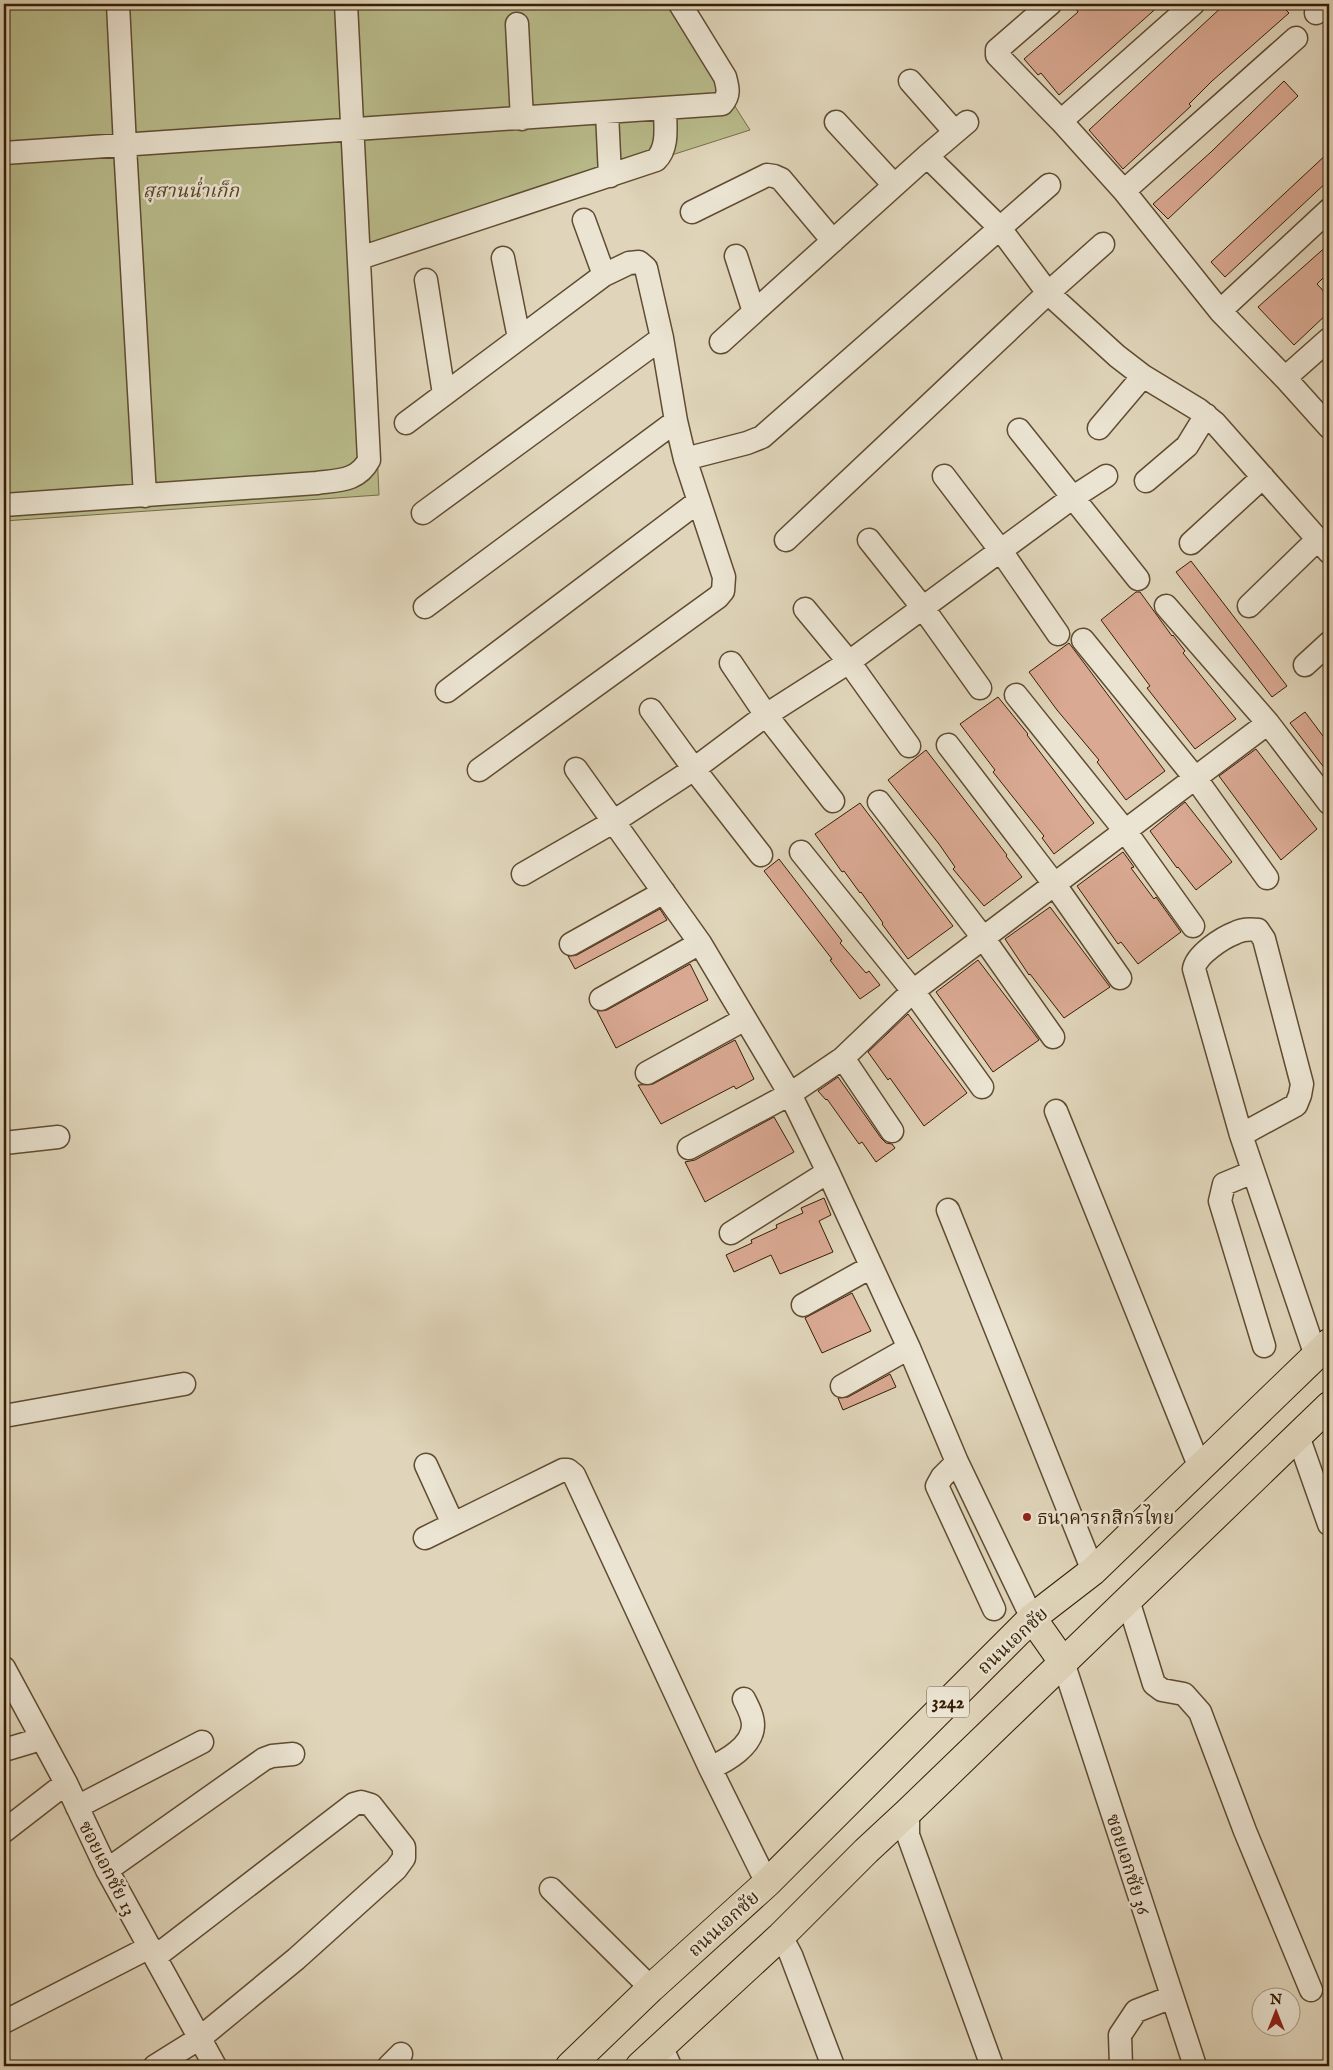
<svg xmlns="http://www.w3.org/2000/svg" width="1333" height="2070" viewBox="0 0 1333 2070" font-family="'IM FELL English','Noto Serif Thai',serif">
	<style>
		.green { fill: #b9bb8b; stroke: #786c48 }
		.building { fill: #daa993; stroke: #361e04 }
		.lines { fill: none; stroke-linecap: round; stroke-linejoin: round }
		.minor-casing { stroke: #604c32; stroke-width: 25 }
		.major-casing { stroke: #361e04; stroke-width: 30 }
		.minor { stroke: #ebe4d2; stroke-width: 22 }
		.major { stroke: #e0d5ba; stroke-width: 28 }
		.poi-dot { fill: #8f2418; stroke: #ebe4d2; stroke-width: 2 }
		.labels { text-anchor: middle; stroke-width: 5; stroke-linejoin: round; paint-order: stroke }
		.shield { fill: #ebe4d2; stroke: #6c5942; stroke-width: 1 }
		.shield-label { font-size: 18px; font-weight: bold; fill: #361e04 }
		.park-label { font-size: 19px; font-style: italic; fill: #574526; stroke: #ebe4d2 }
		.poi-label { font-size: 19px; fill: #361e04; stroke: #ebe4d2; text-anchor: start }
		.street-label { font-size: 19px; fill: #361e04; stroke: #ebe4d2 }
	</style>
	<rect width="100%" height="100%" fill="#e0d5ba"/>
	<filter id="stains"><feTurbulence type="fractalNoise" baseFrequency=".004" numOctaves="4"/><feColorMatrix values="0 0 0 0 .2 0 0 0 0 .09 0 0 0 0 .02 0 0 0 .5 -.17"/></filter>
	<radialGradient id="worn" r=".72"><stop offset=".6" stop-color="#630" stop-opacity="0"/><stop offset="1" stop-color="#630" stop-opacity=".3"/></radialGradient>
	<path class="green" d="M4 4H670L750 130 368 252 379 495 4 521Z"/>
	<path class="building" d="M1085 4H1161L1059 95 1041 73 1038 75 1024 59 1078 12 1077 10Z
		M1225 4H1280L1289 13 1212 81 1189 104 1191 106 1123 169 1089 130Z
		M1284 81 1298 96 1168 219 1153 204 1211 152Z
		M1329 152V180L1225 277 1211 262Z
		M1329 244V272L1317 284 1329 297V312L1294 345 1258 307Z
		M1191 561 1287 686 1272 697 1176 572Z
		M1136 592H1140L1172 636 1173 635 1185 651 1183 653 1236 719 1195 749 1147 688 1150 686 1101 620Z
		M1069 643 1165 771 1126 800 1097 762 1099 760 1057 710 1029 672Z
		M998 697 1028 734 1027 735 1094 823 1054 854 1042 838 1044 836 993 772 995 770 960 724Z
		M1305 712 1329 744V774L1290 723Z
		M1256 749 1317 829 1281 860 1219 776Z
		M926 750 1007 855 1006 856 1022 877 984 906 953 869 955 867 939 844 888 780Z
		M1185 802 1232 862 1196 890 1178 867 1177 868 1150 831Z
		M860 803 953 926 908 959 882 924 883 923 861 892 860 893 844 871 842 872 815 834Z
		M1123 852 1134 867 1131 868 1154 899 1156 897 1181 932 1138 964 1121 942 1118 944 1077 886Z
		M779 859 842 941 840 943 866 973 869 971 880 985 860 999 830 960 832 959 764 871Z
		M1050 907 1110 987 1064 1018 1030 974 1029 975 1005 939Z
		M660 909 667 920 575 969 568 956 577 955Z
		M978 960 1039 1040 993 1072 936 992Z
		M690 964 708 1000 616 1048 597 1011 607 1010Z
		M908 1014 967 1093 924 1126 890 1078 888 1080 868 1052Z
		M735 1040 754 1079 736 1089 734 1086 661 1124 638 1085 653 1084Z
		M838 1077 881 1138 886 1143 892 1144 895 1148 876 1162 862 1142 859 1144 827 1099 826 1100 818 1091Z
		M774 1117 794 1152 705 1202 685 1162 695 1160Z
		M824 1198 831 1215 819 1221 833 1252 780 1274 771 1255 734 1272 726 1255 752 1243 751 1240 777 1228 776 1225 803 1213 801 1208Z
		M852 1293 871 1331 822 1353 805 1318Z
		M890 1374 896 1387 843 1410 838 1398 848 1397Z"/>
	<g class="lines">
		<defs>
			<path id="minor" d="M118 4 125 146 145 496
				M1050 4 997 50V55L1061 121 1124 191 1220 311 1285 378 1329 427
				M1316 13 1325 4
				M517 24 522 119
				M910 81 955 132
				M607 113 610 176
				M1061 121 1193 4
				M836 122 894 185
				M4 153 722 104C730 95 728 88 725 77L680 4
				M927 156 999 227 1048 293 1117 356 1143 376 1199 410 1215 423 1329 552
				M1124 191 1296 38
				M692 212 767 175 774 176 781 179 833 241
				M584 220 604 275
				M736 256 754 312 927 156 967 122
				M360 258 656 160C669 147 665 126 665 109
				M503 258 519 338
				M426 280 444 394
				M1220 311 1329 210
				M721 342 754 312
				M1285 378 1329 339
				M406 423 604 275 629 263 639 262 646 268 662 338 676 421 685 459 724 577 723 591 718 597 479 770
				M1099 428 1143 376
				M1019 430 1138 579
				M685 459 747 443 762 437 1049 185
				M944 476 1001 551 1058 634
				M1146 481 1187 446 1206 415
				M4 505 317 483C339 480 358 481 369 460L346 4
				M423 513 662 338
				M786 540 1048 293 1103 244
				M869 540 923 608 980 688
				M1191 543 1263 477
				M1166 606 1268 723 1329 803
				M1249 606 1318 539
				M425 607 676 421
				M805 609 849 662 909 746
				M1083 640 1196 779 1267 878
				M731 663 766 715 833 801
				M1305 665 1329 643
				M447 691 699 501
				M1016 695 1126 832 1193 926
				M651 710 694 769 761 855
				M948 745 1055 885 1120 978
				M576 769 700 943 790 1094 828 1172 909 1348 957 1462 1032 1618
				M879 802 984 939 1053 1037
				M801 852 913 991 982 1087
				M523 874 613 822 694 769 766 715 849 662 1072 498 1106 476
				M571 944 664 892
				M601 999 700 943
				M843 1058 892 1131
				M647 1073 745 1019
				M1056 1111 1200 1468
				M1241 1135 1194 969C1196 955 1222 938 1235 933 1242 929 1250 929 1258 930L1264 939 1302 1084 1300 1095 1296 1105 1241 1135 1316 1356
				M4 1143 58 1137
				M689 1148 790 1094 843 1058 913 991 1268 723
				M1253 1172 1224 1184 1220 1201 1264 1346
				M948 1210 1093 1571
				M731 1233 828 1172
				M803 1305 871 1267
				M842 1386 909 1348
				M4 1416 184 1384
				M1298 1436 1329 1524
				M957 1462 942 1477 937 1486 994 1609
				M426 1465 453 1524
				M425 1538 563 1470H568L574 1475 710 1768 767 1883
				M1128 1600 1154 1684 1162 1690 1184 1694 1200 1712 1245 1831 1311 1990
				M1063 1662 1195 2066
				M4 1668 66 1783 107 1870 215 2066
				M4 1750 41 1739
				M710 1768C726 1761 753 1746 753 1725 753 1716 748 1707 744 1699
				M77 1807 202 1742
				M908 1812V1835L992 2066
				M4 1831 66 1783
				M107 1870 264 1759 272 1756 293 1754
				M551 1889 651 1988
				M781 1936 791 1955 833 2066
				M155 1957 354 1804 361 1802 371 1805 404 1847V1858L396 1869 296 1959 200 2038 155 2066
				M4 2022 150 1947
				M661 2046 670 2066
				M389 2066 401 2054
				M1121 2066 1120 2035 1136 2011 1172 1997"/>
			<path id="major" d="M1032 1618 1063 1662
				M570 2066 651 1988 767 1883 1032 1618 1093 1571 1329 1343
				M640 2066 781 1936 866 1851 908 1812 1329 1406"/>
		</defs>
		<use href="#minor" class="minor-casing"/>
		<use href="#major" class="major-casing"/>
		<use href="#minor" class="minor"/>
		<use href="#major" class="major"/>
	</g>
	<circle class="poi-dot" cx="1027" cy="1517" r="5"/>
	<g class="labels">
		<rect class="shield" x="927" y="1686.5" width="42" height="31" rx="4"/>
		<g class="shield-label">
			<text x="948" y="1708">3242</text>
		</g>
		<g class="park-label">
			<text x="191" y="197">สุสานน่ำเก็ก</text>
		</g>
		<g class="poi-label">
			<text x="1037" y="1524">ธนาคารกสิกรไทย</text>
		</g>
		<g class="street-label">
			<text transform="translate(1012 1640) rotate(-43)" y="7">ถนนเอกชัย</text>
			<text transform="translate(1129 1864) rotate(72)" y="7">ซอยเอกชัย 36</text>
			<text transform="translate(108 1868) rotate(63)" y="7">ซอยเอกชัย 13</text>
			<text transform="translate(723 1923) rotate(-42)" y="7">ถนนเอกชัย</text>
		</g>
	</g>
	<rect width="1333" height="2070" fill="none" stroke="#e0d5ba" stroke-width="20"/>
	<rect x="5" y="5" width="1323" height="2060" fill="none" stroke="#361e04" stroke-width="2.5"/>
	<rect x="10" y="10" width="1313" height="2050" fill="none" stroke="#361e04"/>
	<g transform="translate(1276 2012)"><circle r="24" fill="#ebe4d2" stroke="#a39580"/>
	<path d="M0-4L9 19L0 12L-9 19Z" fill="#8f2418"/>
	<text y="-8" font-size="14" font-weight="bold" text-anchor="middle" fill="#361e04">N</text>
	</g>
	<rect width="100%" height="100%" filter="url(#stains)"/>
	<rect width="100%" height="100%" fill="url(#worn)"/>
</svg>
